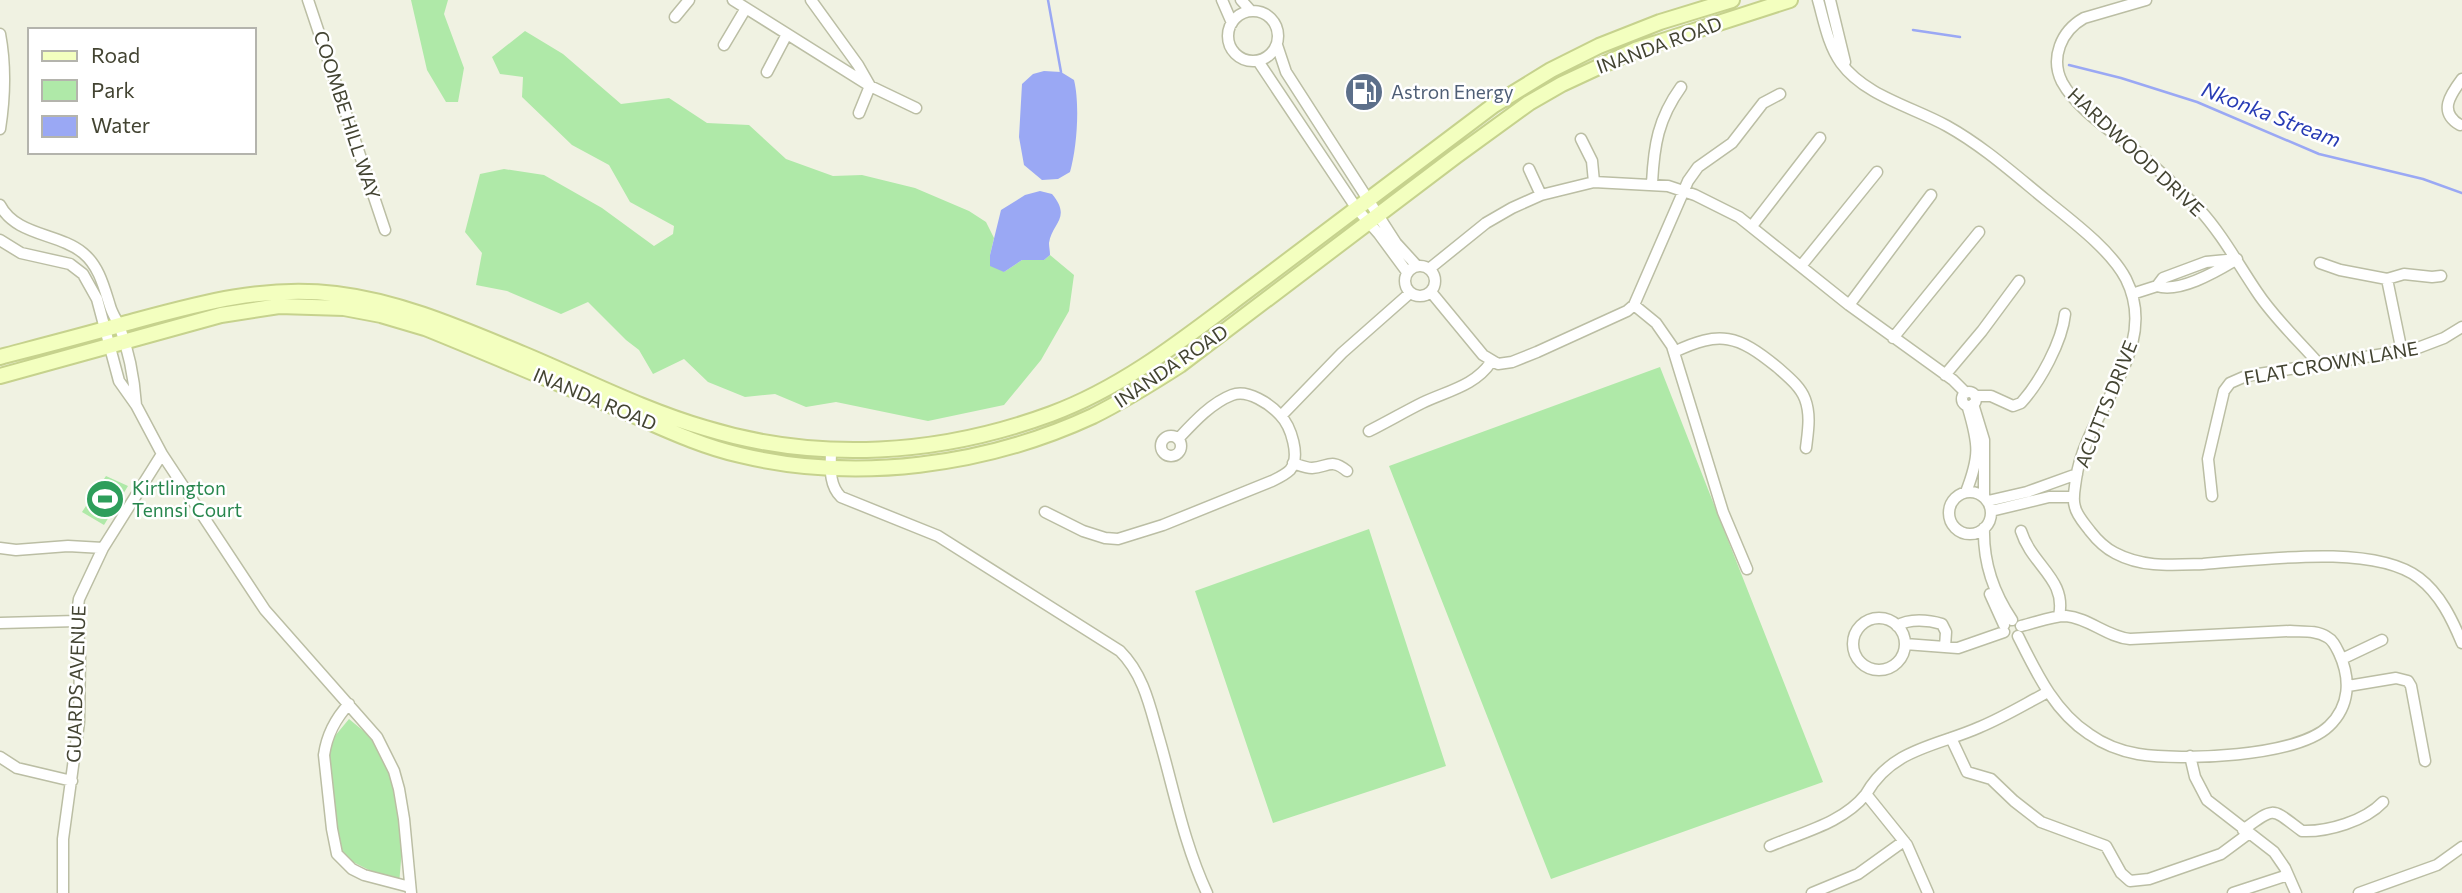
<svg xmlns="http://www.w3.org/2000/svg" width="2462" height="893" viewBox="0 0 2462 893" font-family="Commissioner,sans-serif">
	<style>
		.green { fill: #afe9a8 }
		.water { fill: #9aa8f4 }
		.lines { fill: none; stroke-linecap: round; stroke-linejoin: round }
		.stream { stroke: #9aa8f4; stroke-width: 2.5 }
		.minor-casing { stroke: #bbbea4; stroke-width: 13 }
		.secondary-casing { stroke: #c6d28d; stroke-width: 18 }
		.minor { stroke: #fff; stroke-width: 10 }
		.secondary { stroke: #f3ffbf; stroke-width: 14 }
		.labels { text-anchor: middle; stroke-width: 5; stroke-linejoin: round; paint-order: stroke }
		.street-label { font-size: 19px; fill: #434432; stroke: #fff }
		.service-label { font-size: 19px; fill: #4e5e75; stroke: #fff; text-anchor: start }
		.leisure-label { font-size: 19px; fill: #27864d; stroke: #fff; text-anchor: start }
		.water-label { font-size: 21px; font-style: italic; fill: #273bb4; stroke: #fff }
	</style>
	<rect width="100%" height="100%" fill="#f0f2e2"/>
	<path class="green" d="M411 0H448L444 14 464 68 458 102H446L427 70Z
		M525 31 563 54 621 104 669 98 707 123 749 125 786 159 833 176 862 175 915 188 969 211 986 222 994 238 990 255 1004 272 1022 260H1044L1050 255 1074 275 1069 311 1041 360 1004 405 928 421 836 402 806 407 775 394 745 397 708 382 684 359 653 374 639 350 626 340 588 302 561 314 507 291 476 285 482 253 465 232 480 174 504 169 544 175 602 208 654 246 673 234 674 226 630 202 609 165 572 145 522 97 523 77 500 74 492 57Z
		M1660 367 1823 782 1551 879 1389 466Z
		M106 476 128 486 104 525 82 512Z
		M1369 529 1446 766 1273 823 1195 591Z
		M349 719 383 747 404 824 399 885 337 854 325 748Z"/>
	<path class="water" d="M1044 71 1061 72 1074 80C1080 104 1077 148 1070 172L1058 179 1042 180 1024 165 1019 137 1022 84 1033 74Z
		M1040 191 1052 194C1072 218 1052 223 1049 243 1049 247 1050 251 1050 255L1044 260H1022L1004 272 990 266V255L1001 210 1025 195Z"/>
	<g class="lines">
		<path class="stream" d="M1048 0 1061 72
			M1913 30 1960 37
			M2069 65 2121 78 2197 102 2319 154 2423 179 2462 193"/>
		<defs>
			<path id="minor" d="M308 0 385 230
				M733 0 870 86 916 108
				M811 0 858 65 870 86 859 113
				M1222 0 1232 23
				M1241 0 1251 11
				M1818 0C1824 21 1828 45 1841 63 1865 96 1913 107 1947 126 1983 146 2014 174 2046 200 2072 221 2111 250 2126 279 2162 351 2085 411 2076 479 2075 488 2072 499 2075 507 2077 516 2085 524 2090 531 2097 540 2105 548 2115 553 2143 568 2173 565 2203 564 2260 560 2373 543 2419 578 2440 594 2452 619 2462 643
				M1830 0 1845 62
				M2146 0 2084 18C2061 31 2050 58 2062 82 2077 110 2116 134 2140 154 2161 172 2180 190 2199 209 2222 234 2238 264 2257 292 2274 318 2299 341 2320 365
				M1228 36a25 25 0 1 1 50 0a25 25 0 1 1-50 0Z
				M675 17 689 0
				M0 34C6 66 5 97 0 129
				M724 45 746 8
				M1277 45 1286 72 1396 243 1417 266
				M1258 61 1357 209 1379 234 1407 272
				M767 72 787 34
				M2460 125C2438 112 2450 95 2462 79
				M1581 139 1592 161 1594 182
				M1529 169 1541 195
				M1652 183C1654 145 1658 119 1681 87
				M0 205C16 236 59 233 83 253 99 266 104 287 110 306 112 313 116 319 119 325 129 351 134 377 136 405
				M1752 226 1820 138
				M0 240 21 253 70 264 83 274 97 299 119 381 136 405 162 454 265 610 377 737 394 771 399 789 404 819 411 893
				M2320 263 2340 270 2387 279 2404 274 2432 277 2441 276
				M1405 281a15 15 0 1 1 30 0a15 15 0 1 1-30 0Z
				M1801 266 1877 172
				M1429 269 1486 223 1512 208 1541 195 1594 182 1668 186 1695 195 1739 217 1849 305 1953 380 1966 393
				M2387 279 2402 352
				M2157 286C2179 293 2214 273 2234 261
				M1431 292 1483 355 1498 364 1512 362 1537 352 1627 311 1634 305 1688 181 1698 167 1732 143 1763 103 1780 94
				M2132 294 2157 286 2163 278 2206 262 2237 259
				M1634 305 1656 323 1672 346 1723 512 1747 569
				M1849 305 1931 195
				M1893 338 1979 232
				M1674 352C1720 330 1738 335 1777 367 1787 376 1800 386 1805 399 1811 415 1808 431 1806 448
				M1945 375 1982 331 2019 281
				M1962 399a7 7 0 1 1 14 0a7 7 0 1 1-14 0Z
				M1975 396H1991L2013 406 2021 403C2040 382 2062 342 2065 314
				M1973 404 1984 440V496
				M1281 416 1342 353 1410 293
				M1369 431C1387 422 1404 412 1422 403 1447 391 1475 386 1491 362
				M1161 446a10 10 0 1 1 20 0a10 10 0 1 1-20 0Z
				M831 449C831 466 828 484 841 497L938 536 1120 651C1144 675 1150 707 1159 738 1174 790 1184 844 1207 893
				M1293 463C1299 465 1306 468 1312 468 1328 467 1331 458 1347 471
				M1966 492C1980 456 1979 445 1968 408
				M1949 513a21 21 0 1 1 42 0a21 21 0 1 1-42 0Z
				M2212 496 2208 459 2224 391 2230 383 2246 376 2415 349 2444 338 2462 327
				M1988 501 2027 492 2077 474
				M1991 511 2049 497H2074
				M1045 512 1083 531 1105 538 1118 539 1163 525 1272 481C1278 478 1285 475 1290 470 1301 457 1291 426 1280 415 1270 404 1248 389 1232 395 1211 403 1193 423 1178 439
				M1984 528C1983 561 1993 592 2012 620
				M2021 531C2032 566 2067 579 2059 616
				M0 548 16 550 68 546 103 548
				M1990 594 2004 625
				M1853 644a26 26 0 1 1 52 0a26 26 0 1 1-52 0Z
				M0 623 77 621
				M1897 626C1909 618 1929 620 1942 624L1946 632 1945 647
				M2018 636C2036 672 2054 711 2089 734 2103 744 2121 751 2138 754 2181 761 2297 757 2329 726 2350 706 2351 679 2339 653 2336 647 2333 640 2327 637 2316 630 2302 632 2290 631L2130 639C2107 637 2089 618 2066 616 2051 616 2035 623 2021 626
				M1905 644 1958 648 2004 632
				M2342 659 2382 640
				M2348 686 2396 678 2408 681 2411 686 2425 761
				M349 704C335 719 327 734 324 755L332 829 337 854 352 869 364 875 410 887
				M1951 738 1967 772 1991 779 2014 801 2041 822 2106 846 2121 873 2130 881 2149 879 2221 854 2248 834
				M2190 756 2195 777 2207 800 2274 852 2285 868 2296 893
				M0 757 17 768 72 781
				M2243 830C2276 806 2271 808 2302 831 2328 832 2365 821 2383 802
				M1770 846C1803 832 1843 823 1866 794
				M63 893V839L79 722 80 656 77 613 79 599 103 548 162 454
				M1812 893 1858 874 1904 841
				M1928 893 1907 845 1866 794C1892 748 1938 746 1980 727 2004 717 2025 704 2048 692
				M2233 893 2288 875
				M2359 893 2437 865 2462 847"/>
			<path id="secondary" d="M0 357C42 346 85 335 127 323 197 304 263 285 336 294 402 302 462 329 523 354 583 379 643 410 705 428 819 463 940 455 1051 414 1129 385 1192 332 1258 283 1337 224 1415 164 1494 105L1551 70 1599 46 1660 22 1732 0
				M0 376 221 315 279 306 344 308 381 315 425 328C492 355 559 384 626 412 663 428 700 446 740 455 856 483 985 466 1093 416 1123 401 1152 383 1180 365L1456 156 1529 103 1562 84 1635 50 1790 0"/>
		</defs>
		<use href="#minor" class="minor-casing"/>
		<use href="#secondary" class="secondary-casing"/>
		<use href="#minor" class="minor"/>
		<use href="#secondary" class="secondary"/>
	</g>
	<defs>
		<symbol id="fuel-disc" viewBox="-11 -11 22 22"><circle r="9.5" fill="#5c6f8a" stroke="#fff"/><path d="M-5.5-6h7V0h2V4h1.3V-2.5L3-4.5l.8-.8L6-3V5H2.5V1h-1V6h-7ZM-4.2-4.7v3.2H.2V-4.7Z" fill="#fff"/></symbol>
		<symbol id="stadium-disc" viewBox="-11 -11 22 22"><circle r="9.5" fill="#2e9e5b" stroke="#fff"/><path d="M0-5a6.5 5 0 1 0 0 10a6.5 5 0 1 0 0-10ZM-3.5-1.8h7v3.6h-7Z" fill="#fff"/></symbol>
	</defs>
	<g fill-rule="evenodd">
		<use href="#fuel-disc" x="1342" y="70" width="44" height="44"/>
		<use href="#stadium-disc" x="83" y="477" width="44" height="44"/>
	</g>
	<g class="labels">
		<g class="street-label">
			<text transform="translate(1659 45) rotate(-20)" y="7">INANDA ROAD</text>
			<text transform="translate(347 115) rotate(72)" y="7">COOMBE HILL WAY</text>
			<text transform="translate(2136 152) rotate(43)" y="7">HARDWOOD DRIVE</text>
			<text transform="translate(2331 363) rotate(-10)" y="7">FLAT CROWN LANE</text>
			<text transform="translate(1171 366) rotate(-34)" y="7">INANDA ROAD</text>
			<text transform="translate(595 399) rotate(23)" y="7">INANDA ROAD</text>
			<text transform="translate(2106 404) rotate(-68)" y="7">ACUTTS DRIVE</text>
			<text transform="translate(76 684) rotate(-88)" y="7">GUARDS AVENUE</text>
		</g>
		<g class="service-label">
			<text x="1391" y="99">Astron Energy</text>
		</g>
		<g class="leisure-label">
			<text x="132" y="495">Kirtlington<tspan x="132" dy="22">Tennsi Court</tspan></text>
		</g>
		<g class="water-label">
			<text transform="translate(2271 115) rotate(21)" y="7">Nkonka Stream</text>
		</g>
	</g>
	<rect x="28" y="28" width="228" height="126" fill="#ffffff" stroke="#b4b4ad" stroke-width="2"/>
	<rect x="42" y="51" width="35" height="10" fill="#f3ffbf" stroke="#b4b4ad" stroke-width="2"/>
	<text x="91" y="63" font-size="21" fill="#434432">Road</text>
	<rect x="42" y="80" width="35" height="21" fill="#afe9a8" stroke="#b4b4ad" stroke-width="2"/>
	<text x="91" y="98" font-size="21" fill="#434432">Park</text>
	<rect x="42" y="116" width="35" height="21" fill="#9aa8f4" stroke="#b4b4ad" stroke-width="2"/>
	<text x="91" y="133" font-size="21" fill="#434432">Water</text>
</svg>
